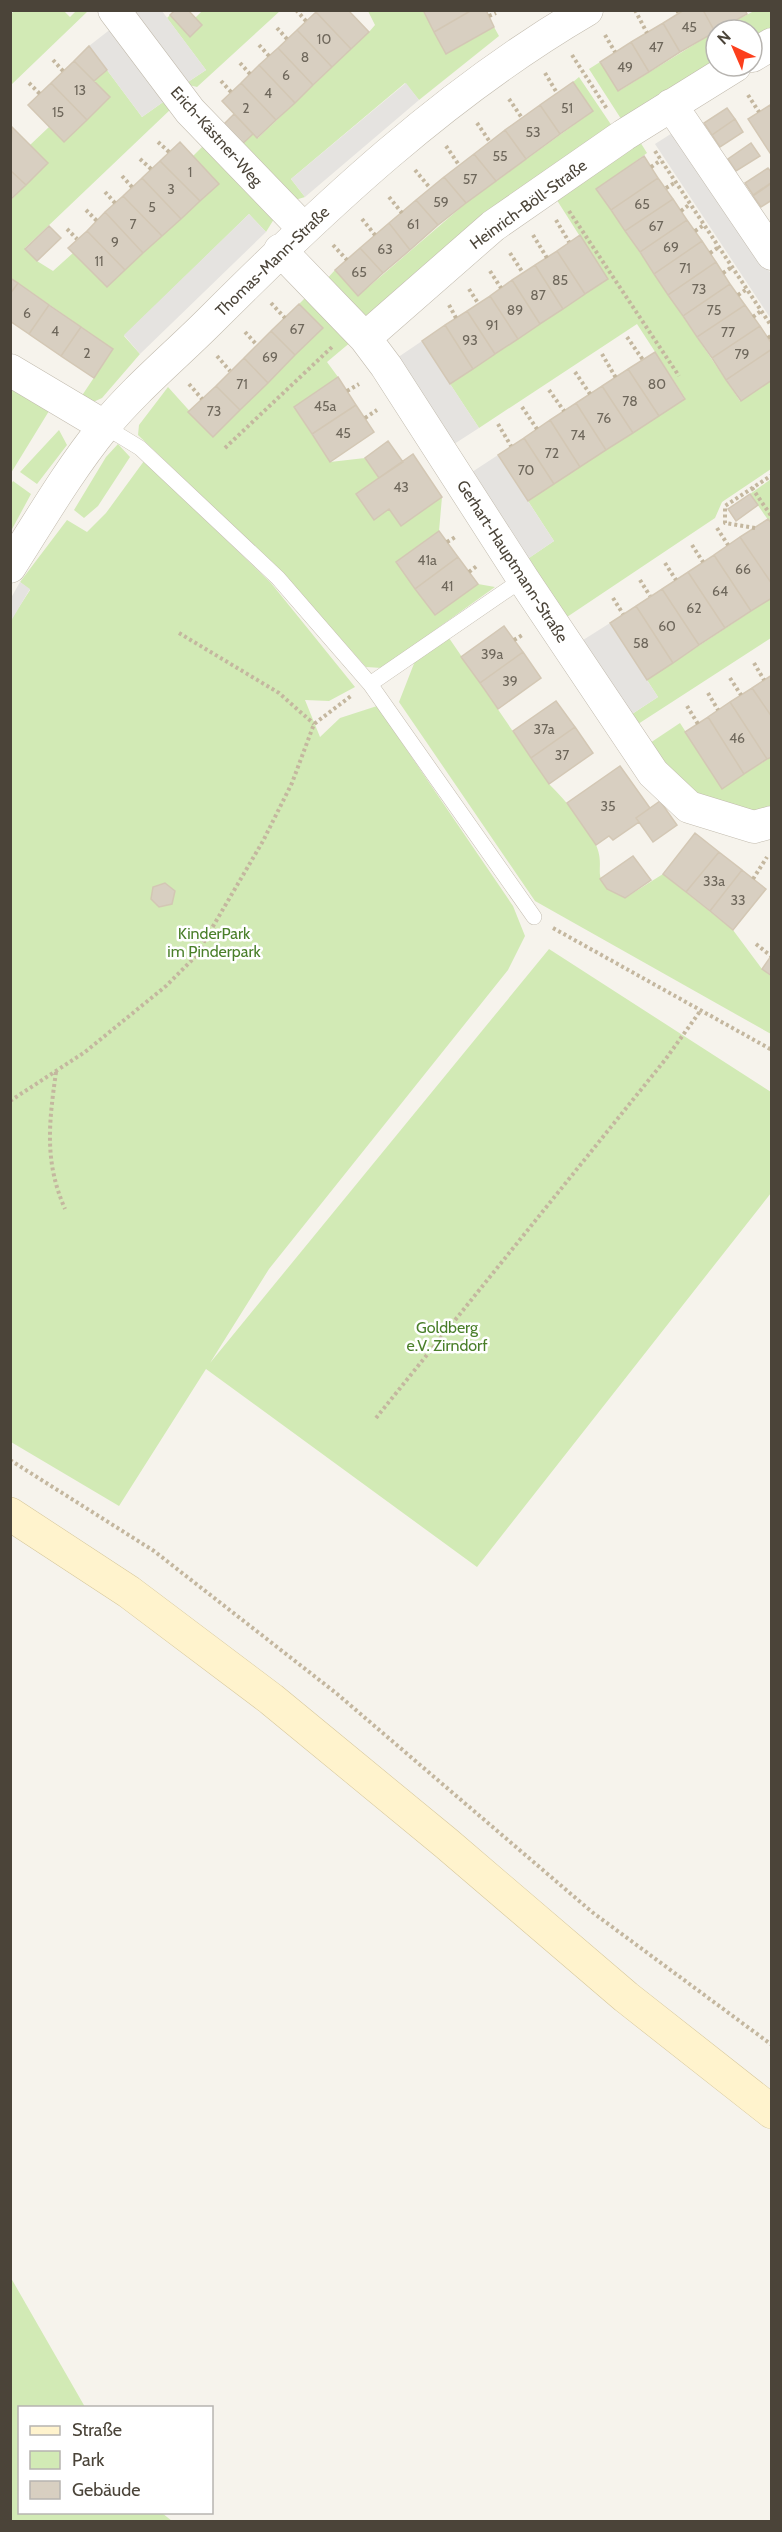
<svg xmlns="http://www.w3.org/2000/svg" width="782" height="2532" viewBox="0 0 782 2532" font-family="Cabin,sans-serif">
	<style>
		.green { fill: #d2eab5 }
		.parking { fill: #e5e3e0 }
		.building { fill: #d8cfc1; stroke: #d3c7b4; stroke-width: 1.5 }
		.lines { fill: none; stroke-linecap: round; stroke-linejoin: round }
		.lane-casing { stroke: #c2bbae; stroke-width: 16 }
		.street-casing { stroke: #c2bbae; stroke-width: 33 }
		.secondary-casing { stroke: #d6c79b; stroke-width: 34 }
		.path { stroke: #c4b79f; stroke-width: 4; stroke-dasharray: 3 3; stroke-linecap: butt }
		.lane { stroke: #fff; stroke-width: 15 }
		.street { stroke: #fff; stroke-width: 32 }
		.secondary { stroke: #fff3cd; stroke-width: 33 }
		.labels { text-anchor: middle; stroke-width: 5; stroke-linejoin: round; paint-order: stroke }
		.number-label { font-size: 14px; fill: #6e675b }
		.street-label { font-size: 16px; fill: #4b4439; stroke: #fff }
		.park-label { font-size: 16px; fill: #4a7f2a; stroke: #fff }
	</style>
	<rect width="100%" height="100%" fill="#f6f3ec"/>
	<path class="green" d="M14 11H64L70 17 76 11H88L11 85V14Z
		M202 11H280L197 87 185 84 206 70 167 18 170 15 190 36 202 25 195 18Z
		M368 11H423L446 54 494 27 499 36 419 100 405 83 291 179 305 197 295 200 240 146 253 134 258 138 369 32 375 25Z
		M754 11H771V33L752 45V30H718Z
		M716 31V66L625 125 589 69 600 62 619 91Z
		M107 70 142 117 166 100 172 108 25 248 37 261 53 271 73 253 107 286 219 184 193 156 205 144 274 219 266 232 249 214 124 336 140 354 102 398 91 403 81 397 113 349 11 278V200L48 163 30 145 49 127 64 142 94 81Z
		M579 77 616 132 372 317H358L325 281 335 270 358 296 466 203 593 111 573 82Z
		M637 137 647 153 597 189 740 401 771 380V469L722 502 715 518 564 619 526 560 554 541 528 501 685 398 637 324 479 428 450 384 607 279 553 194Z
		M308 295 352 341 327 362 338 377 294 407 330 462 365 458 379 478 374 519 389 509 401 526 442 497 439 531 396 562 435 615 478 584 495 587 382 668 366 667 282 573 138 435 139 425 168 387 213 437 322 328 299 304Z
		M11 386 49 411 11 473Z
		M59 430 67 445 37 484 20 472Z
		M118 444 130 457 98 506 84 518 74 510 106 457Z
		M144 461 271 583 355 687 329 701 305 700 320 737 340 718 377 706 513 906 525 936 508 970 269 1269 210 1363 549 949 771 1092V1193L477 1567 206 1369 119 1506 11 1442 10 621 30 590 20 582 67 520 87 532 106 513Z
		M771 479V524L750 494Z
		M13 481 31 494 11 531 10 486Z
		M771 598V638L635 726 629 716 658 697 647 680Z
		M449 638 549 784C566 801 583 821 595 843 609 871 584 878 625 898L663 874 733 930 762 969 771 976V1034L535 901 399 702 415 661Z
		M680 723 722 788 771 757V810L744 814 694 797 647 745Z
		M11 2278 85 2407 20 2408V2512L162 2513 172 2521H11Z"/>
	<path class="parking" d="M128 11H162L206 70 185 84Z
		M112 28 166 100 142 117 89 46Z
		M406 83 419 100 305 197 291 179Z
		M677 130 771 274V319L655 144Z
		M249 214 266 232 140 354 124 335Z
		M422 341 479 428 451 446 394 360Z
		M498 455 554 541 526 560 469 474Z
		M20 582 30 589 11 621V598Z
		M610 623 658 697 629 716 580 642Z"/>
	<path class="building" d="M175 10H188L202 25 190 37 170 15Z
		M317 10H348L369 32 351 49 316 12Z
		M423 10H472L434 32Z
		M472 10H486L494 27 446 54 434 32Z
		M684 10H703L715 32 680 52 663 23Z
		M703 10H745L747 14 715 32Z
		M316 12 351 49 332 67 297 30Z
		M663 23 680 52 649 72 631 42Z
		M297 30 332 67 313 85 278 48Z
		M631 42 649 72 618 91 600 62Z
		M89 46 107 70 94 81 74 61Z
		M278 48 313 85 295 103 259 65Z
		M74 61 110 97 87 120 51 83Z
		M259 65 295 103 276 120 241 83Z
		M573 82 593 111 560 134 540 105Z
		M51 83 87 120 64 142 28 105Z
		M241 83 276 120 257 138 222 101Z
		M540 105 560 134 526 159 505 130Z
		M770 105 772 108V156L748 119Z
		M727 108 735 119 712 135 704 123Z
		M234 114 253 134 240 146 222 126Z
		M735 119 743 132 720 147 712 135Z
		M12 127 48 163 26 185 10 170Z
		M505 130 526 159 496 181 474 154Z
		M180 142 219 184 200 201 160 161Z
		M751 143 760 156 736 171 728 159Z
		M474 154 496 181 466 203 444 177Z
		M644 156 658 178 611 210 596 189Z
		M160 161 200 201 181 219 142 178Z
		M768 168 772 173V182L753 195 745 183Z
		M10 170 26 185 10 200Z
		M444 177 466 203 438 225 416 200Z
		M142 178 181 219 162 236 123 196Z
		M658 178 673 199 625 231 611 210Z
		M772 183V200L761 207 753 196Z
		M123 196 162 236 143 253 105 212Z
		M673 199 687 220 640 252 625 231Z
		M416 200 438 225 410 250 389 223Z
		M105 212 143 253 125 270 87 231Z
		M687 220 702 241 654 274 640 252Z
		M389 223 410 250 383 273 360 248Z
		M49 226 61 238 37 261 25 249Z
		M87 231 125 270 107 287 68 248Z
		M580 235 608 279 585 294 557 251Z
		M702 241 716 262 668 295 654 274Z
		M360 248 383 273 358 296 335 270Z
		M557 251 585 294 563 309 535 265Z
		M716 262 730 284 683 316 668 295Z
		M535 265 563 309 540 324 512 280Z
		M10 278 18 283 10 294Z
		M512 280 540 324 518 339 490 296Z
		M18 283 49 305 29 334 10 321V294Z
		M730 284 745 305 697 337 683 316Z
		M490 296 518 339 495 354 467 311Z
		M299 304 323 328 295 355 271 331Z
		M49 305 81 327 61 356 29 334Z
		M745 305 760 326 712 358 697 337Z
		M467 311 495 354 473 369 445 325Z
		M445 325 473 369 450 384 422 341Z
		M760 326 772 344V349L726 380 712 358Z
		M81 327 113 349 94 378 61 356Z
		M271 331 295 355 268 383 244 358Z
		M772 349V380L741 401 726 380Z
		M655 352 685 399 659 416 628 369Z
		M244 358 268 383 240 410 216 386Z
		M628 369 659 416 633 433 602 386Z
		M338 377 356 405 312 434 294 407Z
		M216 386 240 410 213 437 188 412Z
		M602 386 633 433 606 450 576 403Z
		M576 403 606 450 580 467 550 420Z
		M356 405 374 432 330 462 312 434Z
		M550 420 580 467 554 484 524 438Z
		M524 438 554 484 528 501 498 455Z
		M388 441 403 462 379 478 365 458Z
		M413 454 442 497 401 526 389 509 374 520 356 494Z
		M750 494 758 505 736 521 728 509Z
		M768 519 772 524V584L740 537Z
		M439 531 458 557 415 589 396 562Z
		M740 537 772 584V598L751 611 714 555Z
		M714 555 751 611 725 628 688 572Z
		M458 557 478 584 435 615 415 589Z
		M688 572 725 628 699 645 662 589Z
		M662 589 699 645 673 663 636 606Z
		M636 606 673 663 647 680 610 623Z
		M504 626 523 652 480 683 461 657Z
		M523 652 541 678 498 709 480 683Z
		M772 675V717L752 688Z
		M752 688 772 717V757L767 759 730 702Z
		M556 701 575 727 531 758 513 731Z
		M730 702 767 759 744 774 708 717Z
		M708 717 744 774 722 789 685 732Z
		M575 727 593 753 549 784 531 758Z
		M620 766 650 808 636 818 639 822 613 840 609 836 596 845 567 803Z
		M660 801 677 825 653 842 636 818Z
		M695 833 719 852 686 892 663 874Z
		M719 852 742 870 710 911 686 892Z
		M633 856 651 880 625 898 607 889 600 879Z
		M742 870 766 889 733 930 710 911Z
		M165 883 175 891 172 904 159 907 151 899 153 887Z
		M771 956H772V976L762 969Z"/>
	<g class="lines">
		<defs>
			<path id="lane" d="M104 426 140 448 278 578 370 684 534 917
				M370 684 523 579"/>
			<path id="street" d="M114 10 190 111 303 228
				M752 56 772 44
				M671 105 772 254
				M280 250 365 338 386 366 523 579 653 773 689 807 754 827 772 822
				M365 338 493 226 624 135 735 66
				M10 370 104 426
				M10 567C40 520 69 470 104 427 133 391 176 355 210 321 325 206 445 93 587 10"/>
			<path id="secondary" d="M10 1514 129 1592 271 1699 446 1843 626 1997 772 2112"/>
		</defs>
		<use href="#lane" class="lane-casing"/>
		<use href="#street" class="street-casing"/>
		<use href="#secondary" class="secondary-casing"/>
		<path class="path" d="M296 10 306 21
			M635 10 647 33
			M677 10 679 14
			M489 16 496 13
			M277 28 287 39
			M605 35 615 52
			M259 45 269 56
			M572 55 607 109
			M53 60 63 71
			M240 63 250 74
			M545 73 557 93
			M221 81 231 92
			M29 83 40 94
			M748 95 759 112
			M509 99 522 118
			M477 123 490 142
			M158 142 169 152
			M446 146 459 165
			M655 151 772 327
			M140 159 151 169
			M651 167 661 160
			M415 170 430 188
			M122 176 132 187
			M666 188 676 182
			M105 192 115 203
			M389 197 402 213
			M86 210 97 221
			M569 211 679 376
			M681 211 690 204
			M362 219 375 235
			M556 220 569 242
			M67 229 77 239
			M695 231 704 225
			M533 235 547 258
			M333 245 347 260
			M510 253 523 273
			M710 253 719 247
			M490 271 501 288
			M723 273 732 267
			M469 289 478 303
			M738 295 747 289
			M271 303 285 318
			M449 305 456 318
			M753 317 761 311
			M245 332 257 345
			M627 337 643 360
			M768 338 772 335
			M602 354 616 378
			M217 356 230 371
			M575 372 590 394
			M189 384 202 399
			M549 390 564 411
			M347 391 359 384
			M522 407 537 429
			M365 418 377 410
			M498 424 511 446
			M225 448 332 347
			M752 488 772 517
			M717 528 728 545
			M755 528 725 523V506L772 475
			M447 542 457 536
			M692 545 703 562
			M665 563 676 580
			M469 572 478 565
			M640 580 650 596
			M613 598 623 614
			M179 633 279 693 314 724
			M514 640 524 634
			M754 663 764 680
			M730 678 741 695
			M708 693 718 710
			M687 706 698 724
			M753 879 767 857
			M553 928 772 1050
			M756 944 771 956
			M56 1072C49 1123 44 1161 65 1209
			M10 1101 85 1052 166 986 195 957 263 841 292 783 314 724 351 696
			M376 1418 665 1060 701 1010
			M10 1460 154 1551 336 1693 592 1912 772 2045"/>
		<use href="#lane" class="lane"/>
		<use href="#street" class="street"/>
		<use href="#secondary" class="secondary"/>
	</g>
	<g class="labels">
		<g class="number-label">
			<text x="689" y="32">45</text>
			<text x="324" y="44">10</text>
			<text x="656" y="52">47</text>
			<text x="305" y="62">8</text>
			<text x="625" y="72">49</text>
			<text x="286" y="80">6</text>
			<text x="80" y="95">13</text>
			<text x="268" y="98">4</text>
			<text x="246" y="113">2</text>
			<text x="567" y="113">51</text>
			<text x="58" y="117">15</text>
			<text x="533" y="137">53</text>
			<text x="500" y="161">55</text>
			<text x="190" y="177">1</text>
			<text x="470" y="184">57</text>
			<text x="171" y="194">3</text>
			<text x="441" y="207">59</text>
			<text x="642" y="209">65</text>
			<text x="152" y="212">5</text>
			<text x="133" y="229">7</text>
			<text x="413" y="229">61</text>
			<text x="656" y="231">67</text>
			<text x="115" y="247">9</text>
			<text x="671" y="252">69</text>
			<text x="385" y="254">63</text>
			<text x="99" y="266">11</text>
			<text x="685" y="273">71</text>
			<text x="359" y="277">65</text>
			<text x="560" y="285">85</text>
			<text x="699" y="294">73</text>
			<text x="538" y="300">87</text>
			<text x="515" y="315">89</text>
			<text x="714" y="315">75</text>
			<text x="27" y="318">6</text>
			<text x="492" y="330">91</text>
			<text x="297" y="334">67</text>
			<text x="55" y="336">4</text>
			<text x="728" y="337">77</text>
			<text x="470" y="345">93</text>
			<text x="87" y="358">2</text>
			<text x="742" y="359">79</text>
			<text x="270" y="362">69</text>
			<text x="242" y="389">71</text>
			<text x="657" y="389">80</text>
			<text x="630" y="406">78</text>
			<text x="325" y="411">45a</text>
			<text x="214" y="416">73</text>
			<text x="604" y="423">76</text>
			<text x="343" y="438">45</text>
			<text x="578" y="440">74</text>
			<text x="552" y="458">72</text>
			<text x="526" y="475">70</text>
			<text x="401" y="492">43</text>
			<text x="427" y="565">41a</text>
			<text x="743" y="574">66</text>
			<text x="447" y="591">41</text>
			<text x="720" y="596">64</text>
			<text x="694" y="613">62</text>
			<text x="667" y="631">60</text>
			<text x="641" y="648">58</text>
			<text x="492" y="659">39a</text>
			<text x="510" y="686">39</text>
			<text x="544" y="734">37a</text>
			<text x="737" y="743">46</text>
			<text x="562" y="760">37</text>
			<text x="608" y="811">35</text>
			<text x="714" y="886">33a</text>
			<text x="738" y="905">33</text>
		</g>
		<g class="street-label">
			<text transform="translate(217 136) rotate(48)" y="6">Erich-Kästner-Weg</text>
			<text transform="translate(528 204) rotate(-36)" y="6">Heinrich-Böll-Straße</text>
			<text transform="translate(272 261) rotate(-44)" y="6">Thomas-Mann-Straße</text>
			<text transform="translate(513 561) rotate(57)" y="6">Gerhart-Hauptmann-Straße</text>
		</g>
		<g class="park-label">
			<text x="214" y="939">KinderPark<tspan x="214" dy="18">im Pinderpark</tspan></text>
			<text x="447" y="1333">Goldberg<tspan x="447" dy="18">e.V. Zirndorf</tspan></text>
		</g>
	</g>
	<rect width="782" height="2532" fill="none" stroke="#4b4439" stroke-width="24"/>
	<rect x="18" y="2406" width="195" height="108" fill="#ffffff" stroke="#b7b4b0" stroke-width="1.5"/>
	<rect x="30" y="2426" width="30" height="9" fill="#fff3cd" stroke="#b7b4b0" stroke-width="1.5"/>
	<text x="72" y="2436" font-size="18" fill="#4b4439">Straße</text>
	<rect x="30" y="2451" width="30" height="18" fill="#d2eab5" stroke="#b7b4b0" stroke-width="1.5"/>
	<text x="72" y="2466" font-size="18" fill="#4b4439">Park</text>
	<rect x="30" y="2481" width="30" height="18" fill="#d8cfc1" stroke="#b7b4b0" stroke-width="1.5"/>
	<text x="72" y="2496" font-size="18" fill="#4b4439">Gebäude</text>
	<g transform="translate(734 48) rotate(316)"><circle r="28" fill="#ffffff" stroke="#b7b4b0" stroke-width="1.5"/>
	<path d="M0-4.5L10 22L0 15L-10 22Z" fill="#fc3f1d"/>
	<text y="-9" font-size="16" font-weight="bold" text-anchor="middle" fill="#4b4439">N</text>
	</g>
</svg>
